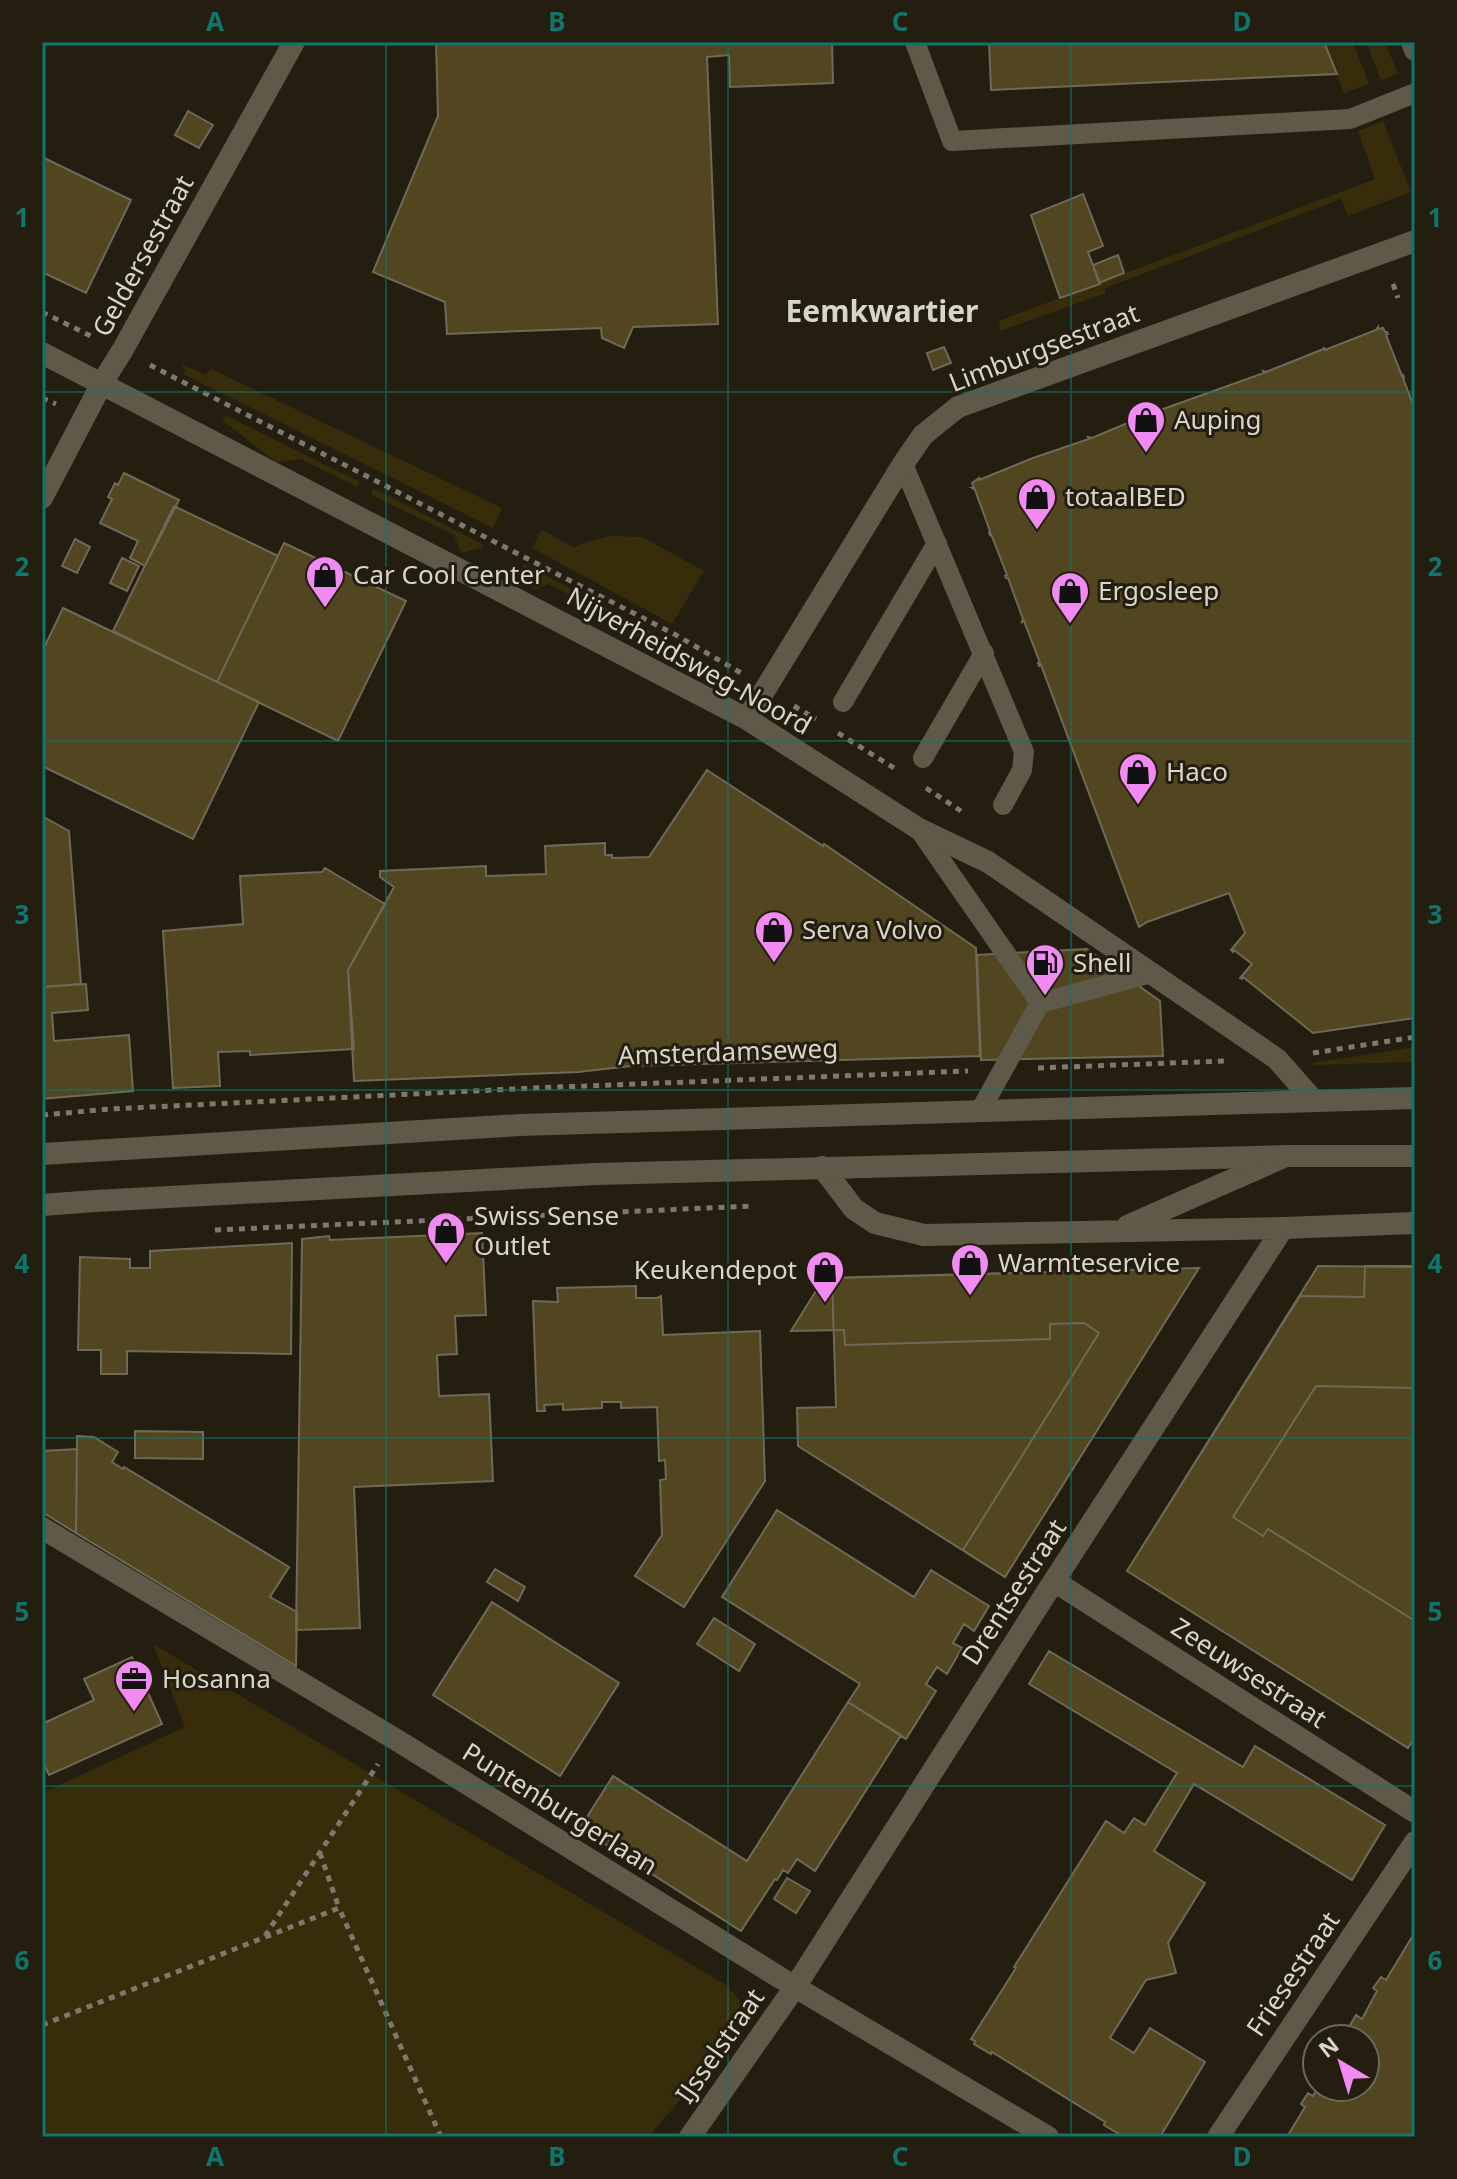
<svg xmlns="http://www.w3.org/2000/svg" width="1457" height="2179" viewBox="0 0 1457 2179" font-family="'Noto Sans',sans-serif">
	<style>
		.green { fill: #372d0b }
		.building { fill: #514620; stroke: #6f6958; stroke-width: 2 }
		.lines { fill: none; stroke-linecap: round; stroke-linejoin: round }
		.path { stroke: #7d796c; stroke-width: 5; stroke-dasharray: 6 6; stroke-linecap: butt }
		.service { stroke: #5e5948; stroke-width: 20 }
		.minor { stroke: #5e5948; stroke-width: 22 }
		.tertiary { stroke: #5e5948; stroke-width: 22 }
		.secondary { stroke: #5e5948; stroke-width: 22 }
		.grid { fill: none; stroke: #0f766e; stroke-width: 2; stroke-opacity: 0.55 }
		.labels { text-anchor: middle; stroke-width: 6; stroke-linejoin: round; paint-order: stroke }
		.street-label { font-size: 26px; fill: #d8d5cb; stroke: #231e0f }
		.poi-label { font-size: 26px; fill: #d8d5cb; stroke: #231e0f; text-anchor: start }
		.quarter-label { font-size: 30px; font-weight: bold; fill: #d8d5cb; stroke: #231e0f }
		.neatline { fill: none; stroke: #0f766e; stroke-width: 3 }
		.grid-label { font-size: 26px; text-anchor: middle; font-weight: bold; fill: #0f766e }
	</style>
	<rect width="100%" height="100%" fill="#231e0f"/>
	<path class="green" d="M1324 42H1353L1369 84 1344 93Z
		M1366 42H1385L1398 74 1381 80Z
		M1383 121 1411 192 1348 216 1341 199 1105 288 1106 293 1000 331 999 321 1375 179 1358 131Z
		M181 364 206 375 211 369 502 508 493 528 183 374 185 370Z
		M227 416 358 481 359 485 356 486 301 459 278 462 272 459 223 421V417Z
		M375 489 484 545 481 548 461 553 454 535 372 495V490Z
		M542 530 574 548 586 542 611 536 642 537 704 571 672 624 532 548Z
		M524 564 663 638 639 646 634 629 549 584 534 590 523 567Z
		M1415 1047V1062L1315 1065 1313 1063Z
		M153 1644 726 1985 740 2000V2014L682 2098 648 2137H42V1793L185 1727Z"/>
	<path class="building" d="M436 42H832L833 83 730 87 729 55 707 57 718 324 633 327 624 348 602 338 601 328 447 334 445 302 373 272 438 116Z
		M989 42H1324L1337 74 991 90Z
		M188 111 213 125 199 148 175 135Z
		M42 157 131 200 86 293 42 272Z
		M1083 194 1103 246 1088 252 1100 284 1060 298 1031 215Z
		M1118 255 1124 273 1099 283 1093 265Z
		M1378 327V329L1383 328 1385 332H1387L1388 334 1386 335 1402 376 1403 375 1404 378H1403L1415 410V1018L1313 1033 1243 977 1242 979 1240 978 1252 964 1234 950 1233 952 1231 950 1245 933 1229 893 1147 922 1139 927 1041 665 1039 666 1038 663H1040L1024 621 1022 622 1023 619 1008 578H1006L1005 576 1007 575 991 534 990 535 989 532 990 531 975 490 972 488H974L972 483 979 478V480L1033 458 1089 439 1088 437 1092 438 1149 414 1264 373 1263 371 1266 372 1321 350 1324 348 1325 350 1376 330Z
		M944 347 951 363 933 370 927 353Z
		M124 473 179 500 145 566 130 558 138 541 100 523 112 499 108 497 115 483 118 485Z
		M174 506 278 556 217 682 113 631Z
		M75 539 90 547 77 573 62 566Z
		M284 543 406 601 338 741 217 682Z
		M122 558 139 566 127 591 110 583Z
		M63 608 259 702 193 839 42 766V652Z
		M707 770 823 846 824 844 976 948 980 1056 631 1066 578 1072 354 1081 348 970 394 887 380 877V871L486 866V876L546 874 545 846 605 843V855H612V858L649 857Z
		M42 816 69 831 81 984 42 987Z
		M325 868 385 904 348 970 354 1049 250 1055V1051L218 1052 220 1086 173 1088 163 931 243 924 240 876 322 872Z
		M1087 949 1160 1001 1163 1056 981 1060 977 955Z
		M86 984 88 1010 52 1013 54 1041 129 1035 133 1091 42 1099V987Z
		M482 1233 486 1315 455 1316 457 1354 437 1355 439 1396 489 1394 493 1481 354 1487 360 1628 296 1630 302 1239 329 1236 330 1240Z
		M292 1243 291 1354 127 1351V1374H101V1350H78L80 1257 130 1259V1268H150V1251Z
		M1318 1266 1415 1267V1388L1316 1386 1233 1517 1263 1536 1268 1529 1415 1621V1737L1408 1748 1127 1571Z
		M1365 1266H1415V1737L1408 1748 1127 1571 1300 1296 1364 1297Z
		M1199 1268 1005 1577 963 1550 1099 1333 1084 1323 1050 1324V1339L845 1345 844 1330 791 1331 824 1278Z
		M1199 1268 1005 1577 798 1446 797 1408 836 1407 832 1278Z
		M636 1286V1298H657L661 1296 663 1335 760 1331 765 1481 684 1607 635 1576 662 1535 660 1480 666 1479 665 1460 659 1461 657 1407 621 1408V1402H602V1408L563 1410V1404L544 1405 545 1411H537L533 1301 558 1302 557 1288Z
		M135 1431 203 1432V1459L135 1458Z
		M77 1436 94 1437 118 1452 112 1462 123 1469 124 1467 289 1567 270 1597 297 1612 296 1666 76 1533Z
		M77 1449 76 1533 42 1512V1451Z
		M777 1510 914 1597 931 1570 989 1606 974 1631 964 1624 953 1643 962 1648 947 1674 937 1667 926 1684 936 1691 906 1739 848 1702 860 1684 722 1597Z
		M495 1569 525 1587 518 1601 487 1582Z
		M492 1602 619 1683 560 1776 433 1695Z
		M714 1618 755 1644 739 1671 697 1644Z
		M1049 1651 1243 1767 1255 1746 1385 1825 1352 1880 1194 1784 1154 1851 1205 1883 1168 1943 1176 1973 1146 1980 1110 2038 1134 2053 1150 2028 1205 2062 1160 2137H1124L1104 2125 1105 2122 992 2052 991 2054 974 2044 975 2041 971 2039 1016 1968 1014 1967 1106 1821 1124 1833 1134 1818 1145 1825 1177 1773 1029 1684Z
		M132 1657 162 1724 49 1775 42 1760V1724L94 1700 84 1679Z
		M848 1702 901 1735 815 1871 797 1859 788 1873 783 1870 777 1880 775 1879 741 1931 580 1828 613 1776 747 1861Z
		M787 1878 810 1891 796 1913 774 1899Z
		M1415 1932V2137H1287L1305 2107 1301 2104 1308 2093 1313 2096 1318 2087H1365V2039H1348L1353 2030 1349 2027 1356 2015 1362 2019 1377 1991 1373 1988 1381 1977 1386 1980Z"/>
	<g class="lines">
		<path class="path" d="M1393 284 1398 298
			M42 312 95 338
			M150 365 676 635 741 673
			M42 398 56 404
			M794 706 816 719
			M838 733 894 768
			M926 788 961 811
			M1313 1053 1415 1037
			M1038 1068 1224 1061
			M42 1115 111 1109 534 1088 968 1071
			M215 1230 752 1206
			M320 1853 339 1908
			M265 1936 378 1764
			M42 2025 339 1908 441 2137"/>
		<path class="service" d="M915 42 952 141 1350 119 1415 93
			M903 464 1024 752 1022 770 1003 805
			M843 702 937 543
			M923 758 984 653
			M919 829 1040 1003
			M980 1111 1040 1003 1151 973"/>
		<path class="minor" d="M42 353 747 719 919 829 988 862 1277 1059 1314 1101
			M42 498 102 383 122 351 294 42
			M747 719 903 464 923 435 958 407 1415 241
			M822 1167 854 1209 875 1223 924 1235 1283 1228 1415 1223
			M1127 1226 1286 1156
			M42 1528 395 1739 795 1987 1048 2137
			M1054 1581 1415 1812
			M690 2137 795 1987 1054 1581 1283 1228
			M1218 2137 1415 1842"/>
		<path class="tertiary" d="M1412 42 1415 50"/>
		<path class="secondary" d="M42 1154 520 1125 1415 1098
			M42 1205 95 1201 596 1174 1287 1156H1415"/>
	</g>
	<path class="grid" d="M386 42V2137M728 42V2137M1071 42V2137M42 392H1415M42 741H1415M42 1090H1415M42 1438H1415M42 1786H1415"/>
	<defs>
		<symbol id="shop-pin" viewBox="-11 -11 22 30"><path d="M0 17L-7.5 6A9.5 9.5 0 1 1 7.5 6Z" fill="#f28af3" stroke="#231e0f"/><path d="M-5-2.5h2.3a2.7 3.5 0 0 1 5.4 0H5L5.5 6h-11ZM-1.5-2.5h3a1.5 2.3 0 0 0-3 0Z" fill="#111"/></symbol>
		<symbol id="fuel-pin" viewBox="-11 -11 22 30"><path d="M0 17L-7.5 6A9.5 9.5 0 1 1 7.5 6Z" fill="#f28af3" stroke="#231e0f"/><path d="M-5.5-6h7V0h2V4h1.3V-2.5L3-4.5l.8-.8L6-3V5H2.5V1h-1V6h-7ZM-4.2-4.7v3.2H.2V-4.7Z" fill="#111"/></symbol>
		<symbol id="office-pin" viewBox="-11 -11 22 30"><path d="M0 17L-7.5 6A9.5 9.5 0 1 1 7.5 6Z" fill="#f28af3" stroke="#231e0f"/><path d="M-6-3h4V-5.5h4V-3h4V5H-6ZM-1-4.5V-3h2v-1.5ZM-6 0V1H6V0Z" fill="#111"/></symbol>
	</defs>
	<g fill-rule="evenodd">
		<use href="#shop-pin" x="1124" y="398" width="44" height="60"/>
		<use href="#shop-pin" x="1015" y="475" width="44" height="60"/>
		<use href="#shop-pin" x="303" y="553" width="44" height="60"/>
		<use href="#shop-pin" x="1048" y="569" width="44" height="60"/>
		<use href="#shop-pin" x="1116" y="750" width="44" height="60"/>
		<use href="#shop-pin" x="752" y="908" width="44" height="60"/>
		<use href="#fuel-pin" x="1023" y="941" width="44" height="60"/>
		<use href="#shop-pin" x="424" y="1209" width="44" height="60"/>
		<use href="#shop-pin" x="948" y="1241" width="44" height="60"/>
		<use href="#shop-pin" x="803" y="1248" width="44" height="60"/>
		<use href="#office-pin" x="112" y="1657" width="44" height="60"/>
	</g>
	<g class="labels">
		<g class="street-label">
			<text transform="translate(143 256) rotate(-61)" y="9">Geldersestraat</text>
			<text transform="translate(1044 348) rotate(-21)" y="9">Limburgsestraat</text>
			<text transform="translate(689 661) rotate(29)" y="9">Nijverheidsweg-Noord</text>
			<text transform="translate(728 1052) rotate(-2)" y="9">Amsterdamseweg</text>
			<text transform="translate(1014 1592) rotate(-57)" y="9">Drentsestraat</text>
			<text transform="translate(1249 1673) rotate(33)" y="9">Zeeuwsestraat</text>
			<text transform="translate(560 1809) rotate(32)" y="9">Puntenburgerlaan</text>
			<text transform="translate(1293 1974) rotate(-56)" y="9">Friesestraat</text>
			<text transform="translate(720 2046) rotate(-55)" y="9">IJsselstraat</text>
		</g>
		<g class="poi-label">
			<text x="1174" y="429">Auping</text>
			<text x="1065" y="506">totaalBED</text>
			<text x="353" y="584">Car Cool Center</text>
			<text x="1098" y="600">Ergosleep</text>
			<text x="1166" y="781">Haco</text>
			<text x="802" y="939">Serva Volvo</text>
			<text x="1073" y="972">Shell</text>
			<text x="474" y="1225">Swiss Sense<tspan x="474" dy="30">Outlet</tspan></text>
			<text x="998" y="1272">Warmteservice</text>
			<text x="797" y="1279" text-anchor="end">Keukendepot</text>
			<text x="162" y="1688">Hosanna</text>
		</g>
		<g class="quarter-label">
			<text x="882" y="322">Eemkwartier</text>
		</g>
	</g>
	<rect width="1457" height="2179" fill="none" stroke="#231e0f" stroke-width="88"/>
	<g transform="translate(1341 2063) rotate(322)"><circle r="38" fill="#231e0f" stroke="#6b675a" stroke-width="2"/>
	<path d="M0-6L14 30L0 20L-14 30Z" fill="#f28af3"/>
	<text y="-12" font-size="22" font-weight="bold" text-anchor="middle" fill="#d8d5cb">N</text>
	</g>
	<rect x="44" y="44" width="1369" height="2091" class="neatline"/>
	<g class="grid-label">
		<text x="215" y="31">A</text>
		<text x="557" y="31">B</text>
		<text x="900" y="31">C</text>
		<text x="1242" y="31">D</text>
		<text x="22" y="227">1</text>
		<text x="1435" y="227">1</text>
		<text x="22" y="576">2</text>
		<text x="1435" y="576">2</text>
		<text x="22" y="924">3</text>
		<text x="1435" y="924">3</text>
		<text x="22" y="1273">4</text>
		<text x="1435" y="1273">4</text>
		<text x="22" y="1621">5</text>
		<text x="1435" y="1621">5</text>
		<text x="22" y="1970">6</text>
		<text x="1435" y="1970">6</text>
		<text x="215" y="2166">A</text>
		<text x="557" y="2166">B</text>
		<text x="900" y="2166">C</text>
		<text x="1242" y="2166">D</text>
	</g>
</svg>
